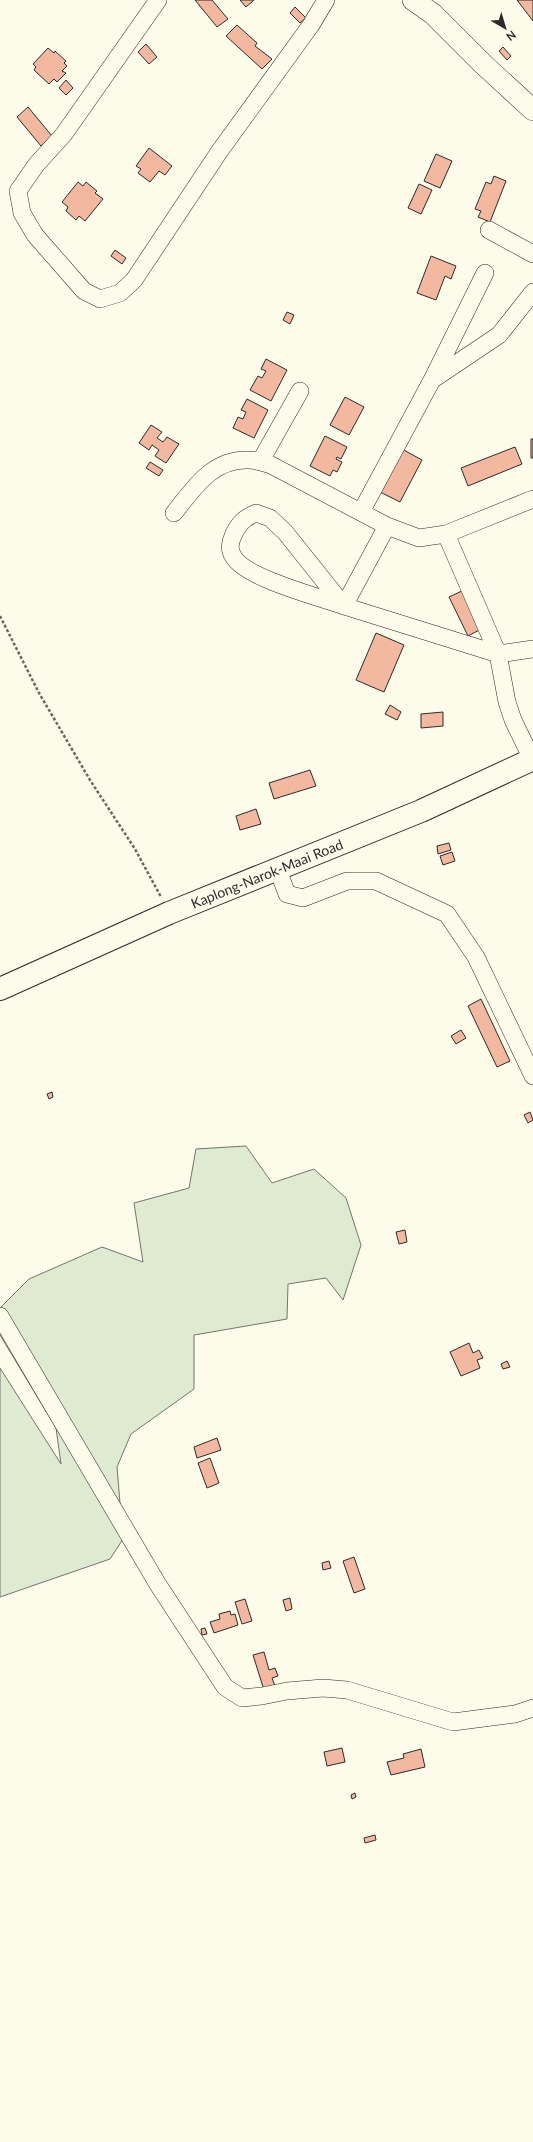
<svg xmlns="http://www.w3.org/2000/svg" width="533" height="2142" viewBox="0 0 533 2142" font-family="Lato,sans-serif">
	<style>
		.green { fill: #deebd1; stroke: #74746e }
		.building { fill: #f2b8a0; stroke: #2b2b2b }
		.lines { fill: none; stroke-linecap: round; stroke-linejoin: round }
		.minor-casing { stroke: #2b2b2b; stroke-width: 18 }
		.major-casing { stroke: #2b2b2b; stroke-width: 22 }
		.highway-casing { stroke: #2b2b2b; stroke-width: 24 }
		.path { stroke: #6a6964; stroke-width: 2.5; stroke-dasharray: 3 2; stroke-linecap: butt }
		.minor { stroke: #fdfbea; stroke-width: 17 }
		.major { stroke: #fdfbea; stroke-width: 21 }
		.highway { stroke: #fdfbea; stroke-width: 22 }
		.labels { text-anchor: middle; stroke-width: 3; stroke-linejoin: round; paint-order: stroke }
		.street-label { font-size: 14px; fill: #2b2b2b; stroke: #fdfbea }
	</style>
	<rect width="100%" height="100%" fill="#fdfbea"/>
	<path class="green" d="M246 1146 272 1183 314 1169 346 1198 361 1245 343 1300 326 1278 288 1284 287 1319 194 1335V1389L131 1434 117 1467 123 1539 110 1559 0 1597V1368L61 1464 56 1428 0 1335V1308L29 1279 102 1247 143 1262 134 1203 189 1188 196 1149Z"/>
	<path class="building" d="M195 0H212L228 19 217 27Z
		M240 0H254L246 7Z
		M517 0H533V21Z
		M295 7 306 18 300 23 290 13Z
		M237 25 257 43 255 46 272 59 262 69 226 36Z
		M146 44 157 57 149 64 138 52Z
		M503 47 511 56 507 60 499 51Z
		M48 48 54 53 55 51 66 61 64 63 67 66 62 71 66 73 57 82 54 79 49 84 34 70 36 67 33 64Z
		M66 80 73 88 66 95 59 88Z
		M28 107 52 136 41 146 17 117Z
		M149 148 172 166 165 175 159 171 150 182 138 173 141 169 136 166Z
		M436 154 452 161 440 188 424 181Z
		M494 176 506 181 490 222 478 217 481 211 475 209 486 182 491 184Z
		M78 182 83 186 86 182 97 191 95 193 103 199 85 221 79 216 76 220 66 211 68 207 62 202Z
		M419 184 432 190 421 214 408 208Z
		M115 250 126 258 122 264 111 256Z
		M431 256 456 266 451 279 445 276 436 300 417 293Z
		M287 312 294 315 290 324 283 320Z
		M266 359 287 370 271 401 250 390 258 376 262 378 266 371 261 369Z
		M345 397 364 407 349 435 330 425Z
		M247 399 268 410 254 438 233 428 238 417 243 419 246 412 241 410Z
		M151 425 162 432 157 438 163 442 167 437 179 444 166 463 155 456 159 450 152 445 149 450 139 443Z
		M325 436 347 447 341 459 337 457 336 459 342 462 337 472 333 470 330 476 310 466Z
		M531 439H533V458H531Z
		M515 447 522 464 468 486 461 468Z
		M402 449 422 460 400 502 380 492Z
		M150 462 163 470 159 476 146 468Z
		M464 590 483 628 468 636 449 597Z
		M376 633 404 645 384 692 356 680Z
		M390 705 401 712 397 720 385 714Z
		M443 712V726L421 728V714Z
		M310 770 316 786 274 799 269 783Z
		M256 809 261 824 240 830 236 816Z
		M449 843 451 850 438 854 437 846Z
		M452 852 455 861 443 865 440 856Z
		M481 999 510 1061 497 1067 468 1006Z
		M461 1030 466 1038 456 1044 451 1036Z
		M52 1092 53 1097 49 1099 47 1094Z
		M530 1112 533 1120 528 1123 524 1115Z
		M405 1230 407 1242 399 1244 396 1232Z
		M469 1343 473 1353 479 1350 483 1358 477 1360 480 1368 461 1376 450 1352Z
		M507 1361 510 1367 503 1369 501 1364Z
		M217 1438 221 1450 197 1458 194 1447Z
		M210 1458 219 1483 207 1488 198 1463Z
		M354 1557 365 1589 354 1593 343 1561Z
		M329 1561 331 1568 323 1570 322 1563Z
		M290 1598 292 1609 286 1611 283 1600Z
		M245 1599 252 1621 242 1624 235 1602Z
		M230 1611 231 1615 235 1614 238 1625 214 1633 210 1622 220 1619 219 1614Z
		M205 1628 207 1634 202 1635 201 1629Z
		M264 1652 269 1670 275 1668 278 1676 272 1678 275 1686 264 1690 253 1655Z
		M342 1748 345 1762 327 1766 324 1752Z
		M421 1749 425 1767 391 1775 387 1762 404 1758 403 1754Z
		M355 1793 356 1797 352 1799 351 1795Z
		M375 1835 376 1840 365 1843 364 1838Z"/>
	<g class="lines">
		<defs>
			<path id="minor" d="M158 0 64 134 36 165 18 191 22 213 35 235 84 291 100 299 120 293 134 280 219 152 311 25 326 0
				M489 230 533 254
				M432 380 499 335 533 292
				M260 462 300 391
				M361 512 432 380 485 273
				M174 513C194 488 213 458 249 460 256 460 264 463 271 465L387 526 419 538 446 534 498 654 507 702 513 720 532 759
				M387 526 344 606C320 597 244 578 233 556 229 550 230 542 233 536 238 524 244 518 256 513L270 518 285 532 344 606 498 654 533 649
				M446 534 533 499
				M278 870 287 894 303 898 347 881H376L447 914 476 957 533 1076
				M0 1316 157 1583 225 1687 242 1698 262 1696 287 1691 323 1688 347 1690 453 1722 515 1714 533 1708"/>
			<path id="major" d="M413 0 433 14 483 64 533 110"/>
			<path id="highway" d="M0 989 169 913 421 811 533 759"/>
		</defs>
		<use href="#minor" class="minor-casing"/>
		<use href="#major" class="major-casing"/>
		<use href="#highway" class="highway-casing"/>
		<path class="path" d="M0 616 39 693 90 780 135 849 161 897"/>
		<use href="#minor" class="minor"/>
		<use href="#major" class="major"/>
		<use href="#highway" class="highway"/>
	</g>
	<g class="labels">
		<g class="street-label">
			<text transform="translate(267 874) rotate(-22)" y="5">Kaplong-Narok-Maai Road</text>
		</g>
	</g>
	<g transform="translate(505 28) rotate(142)" stroke="#fdfbea" stroke-width="3" paint-order="stroke">
	<path d="M0-3L7 15L0 10L-7 15Z" fill="#2b2b2b"/>
	<text y="-6" font-size="11" font-weight="bold" text-anchor="middle" fill="#2b2b2b">N</text>
	</g>
</svg>
